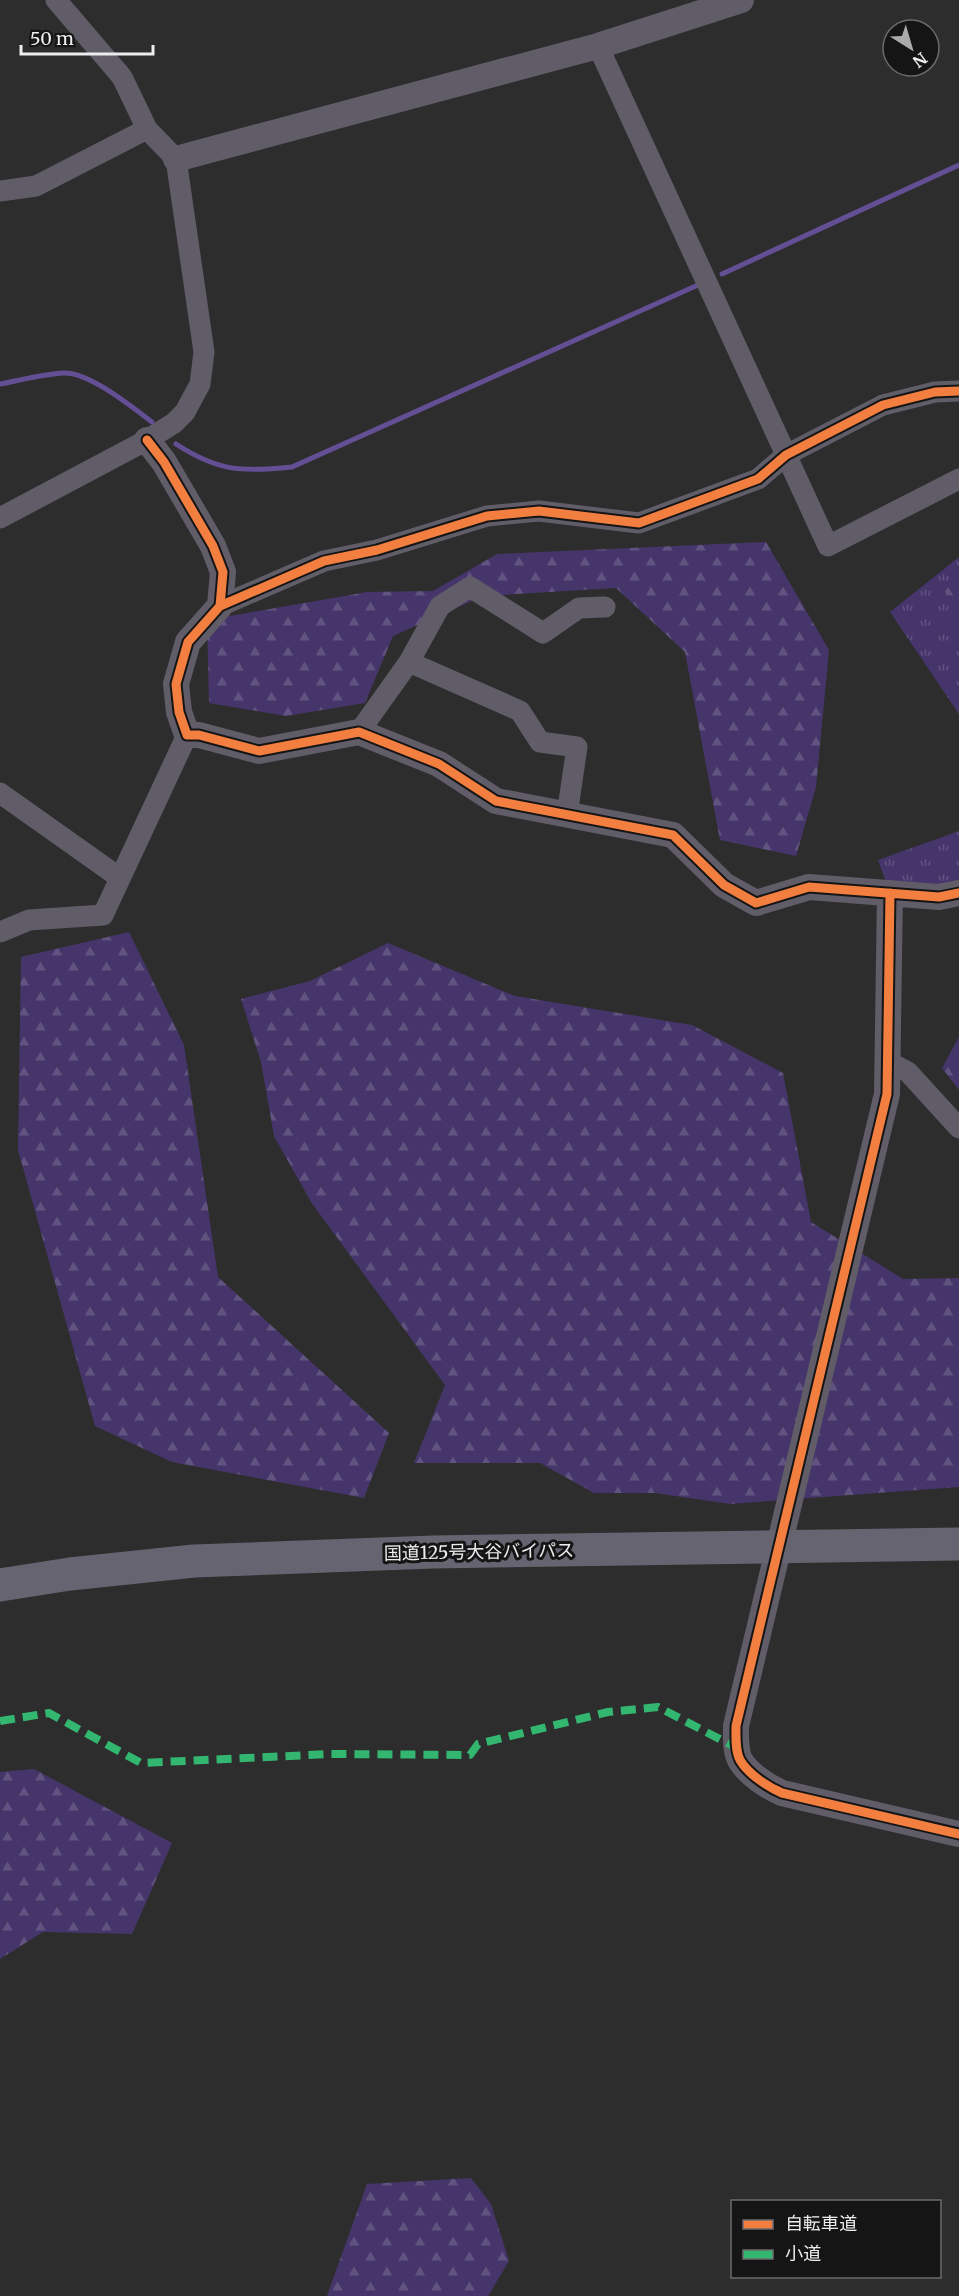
<svg xmlns="http://www.w3.org/2000/svg" width="959" height="2296" viewBox="0 0 959 2296" font-family="Merriweather,'Noto Sans JP',serif">
	<style>
		.grass { fill: url(#grass-tufts) }
		.forest { fill: url(#forest-firs) }
		.lines { fill: none; stroke-linecap: round; stroke-linejoin: round }
		.stream { stroke: #644f95; stroke-width: 5 }
		.minor { stroke: #605d68; stroke-width: 21 }
		.tertiary { stroke: #605d68; stroke-width: 26 }
		.trunk { stroke: #676471; stroke-width: 33 }
		.quiet { stroke: #33b770; stroke-width: 8; stroke-dasharray: 15 8; stroke-linecap: butt }
		.cycleway-casing { stroke: #151516; stroke-width: 13 }
		.cycleway { stroke: #f27e40; stroke-width: 9 }
		.labels { text-anchor: middle; stroke-width: 6; stroke-linejoin: round; paint-order: stroke }
		.street-label { font-size: 18px; fill: #ededef; stroke: #151516 }
	</style>
	<defs>
		<pattern id="grass-tufts" width="24" height="20" patternUnits="userSpaceOnUse" patternTransform="scale(1.5)"><rect width="24" height="20" fill="#46356b"/><path d="M3 7l-1-3M5 7V3M7 7l1-3M15 17l-1-3M17 17v-4M19 17l1-3" fill="none" stroke="#615380"/></pattern>
		<pattern id="forest-firs" width="22" height="20" patternUnits="userSpaceOnUse" patternTransform="scale(1.5)"><rect width="22" height="20" fill="#46356b"/><path d="M5 1l3.5 6h-7zM16 11l3.5 6h-7z" fill="#615380"/></pattern>
	</defs>
	<rect width="100%" height="100%" fill="#2d2d2e"/>
	<path class="grass" d="M959 557V714L890 612Z
		M959 831V893H890L878 860Z"/>
	<path class="forest" d="M766 542 829 650 816 787 796 856 720 840 685 652 616 588 483 596 393 636 365 703 286 716 209 703 207 620 367 592 433 591 497 554Z
		M959 576V631L945 591Z
		M129 932 184 1045 218 1277 389 1433 364 1498 172 1462 95 1426 18 1150 21 957Z
		M388 943 515 996 692 1025 783 1073 811 1222 903 1279 959 1278V1487L730 1504 655 1493H594L540 1463H414L445 1385 311 1202 274 1136 261 1062 241 999 310 981Z
		M959 1037V1090L942 1068Z
		M34 1769 172 1843 132 1934 43 1932 0 1959V1772Z
		M471 2178 491 2204 509 2261 488 2296H327L367 2184Z"/>
	<g class="lines">
		<path class="stream" d="M722 274 959 165
			M0 384C21 380 43 374 64 373 89 372 132 407 152 422
			M176 444C219 472 243 472 292 467L698 285"/>
		<path class="minor" d="M598 46 828 546 959 479
			M0 191 36 186 147 129
			M0 518 147 440 174 423 185 412 200 384 204 352 176 159 147 129 122 77 56 0
			M220 606 324 561 377 550 487 516 539 511 639 523 758 479 786 455 883 405 935 392 959 391
			M409 662 440 606 470 587 543 633 579 608 605 607
			M359 732 409 662 520 711 540 742 577 747 567 815
			M0 793 120 878
			M0 932 29 920 103 915 187 735
			M887 1061 908 1072 959 1128"/>
		<path class="tertiary" d="M176 159 598 46 741 0
			M147 440 164 462 213 546 223 572 220 606 188 642 176 684 179 712 187 735H199L259 751 359 732 439 764 496 801 673 835 724 885 756 903 809 887 939 897 959 893
			M890 893 887 1094 736 1726C736 1736 735 1750 740 1760 748 1774 768 1787 782 1793L959 1834"/>
		<path class="trunk" d="M0 1585 70 1574 194 1561 433 1552 959 1544"/>
		<path class="quiet" d="M0 1721 49 1713 141 1763 331 1754 470 1755 478 1744 608 1712 658 1707 737 1748"/>
		<defs>
			<path id="cycleway" d="M147 440 164 462 213 546 223 572 220 606 188 642 176 684 179 712 187 735H199L259 751 359 732 439 764 496 801 673 835 724 885 756 903 809 887 939 897 959 893
				M220 606 324 561 377 550 487 516 539 511 639 523 758 479 786 455 883 405 935 392 959 391
				M890 893 887 1094 736 1726C736 1736 735 1750 740 1760 748 1774 768 1787 782 1793L959 1834"/>
		</defs>
		<use href="#cycleway" class="cycleway-casing"/>
		<use href="#cycleway" class="cycleway"/>
	</g>
	<g class="labels">
		<g class="street-label">
			<text transform="translate(479 1552) rotate(-1)" y="6">国道125号大谷バイパス</text>
		</g>
	</g>
	<rect x="731" y="2200" width="210" height="78" fill="#151516" stroke="#6b6b6d" stroke-width="1.5"/>
	<rect x="743" y="2220" width="30" height="9" fill="#f27e40" stroke="#6b6b6d" stroke-width="1.5"/>
	<text x="785" y="2230" font-size="18" fill="#ededef">自転車道</text>
	<rect x="743" y="2250" width="30" height="9" fill="#33b770" stroke="#6b6b6d" stroke-width="1.5"/>
	<text x="785" y="2260" font-size="18" fill="#ededef">小道</text>
	<g transform="translate(911 48) rotate(143)"><circle r="28" fill="#151516" stroke="#6b6b6d" stroke-width="1.5"/>
	<path d="M0-4.5L10 22L0 15L-10 22Z" fill="#aaaaab"/>
	<text y="-9" font-size="16" font-weight="bold" text-anchor="middle" fill="#ededef">N</text>
	</g>
	<path d="M21 45v9h132v-9" fill="none" stroke="#ededef" stroke-width="3"/>
	<text x="30" y="45" font-size="18" fill="#ededef" stroke="#151516" stroke-width="4.5" paint-order="stroke">50 m</text>
</svg>
